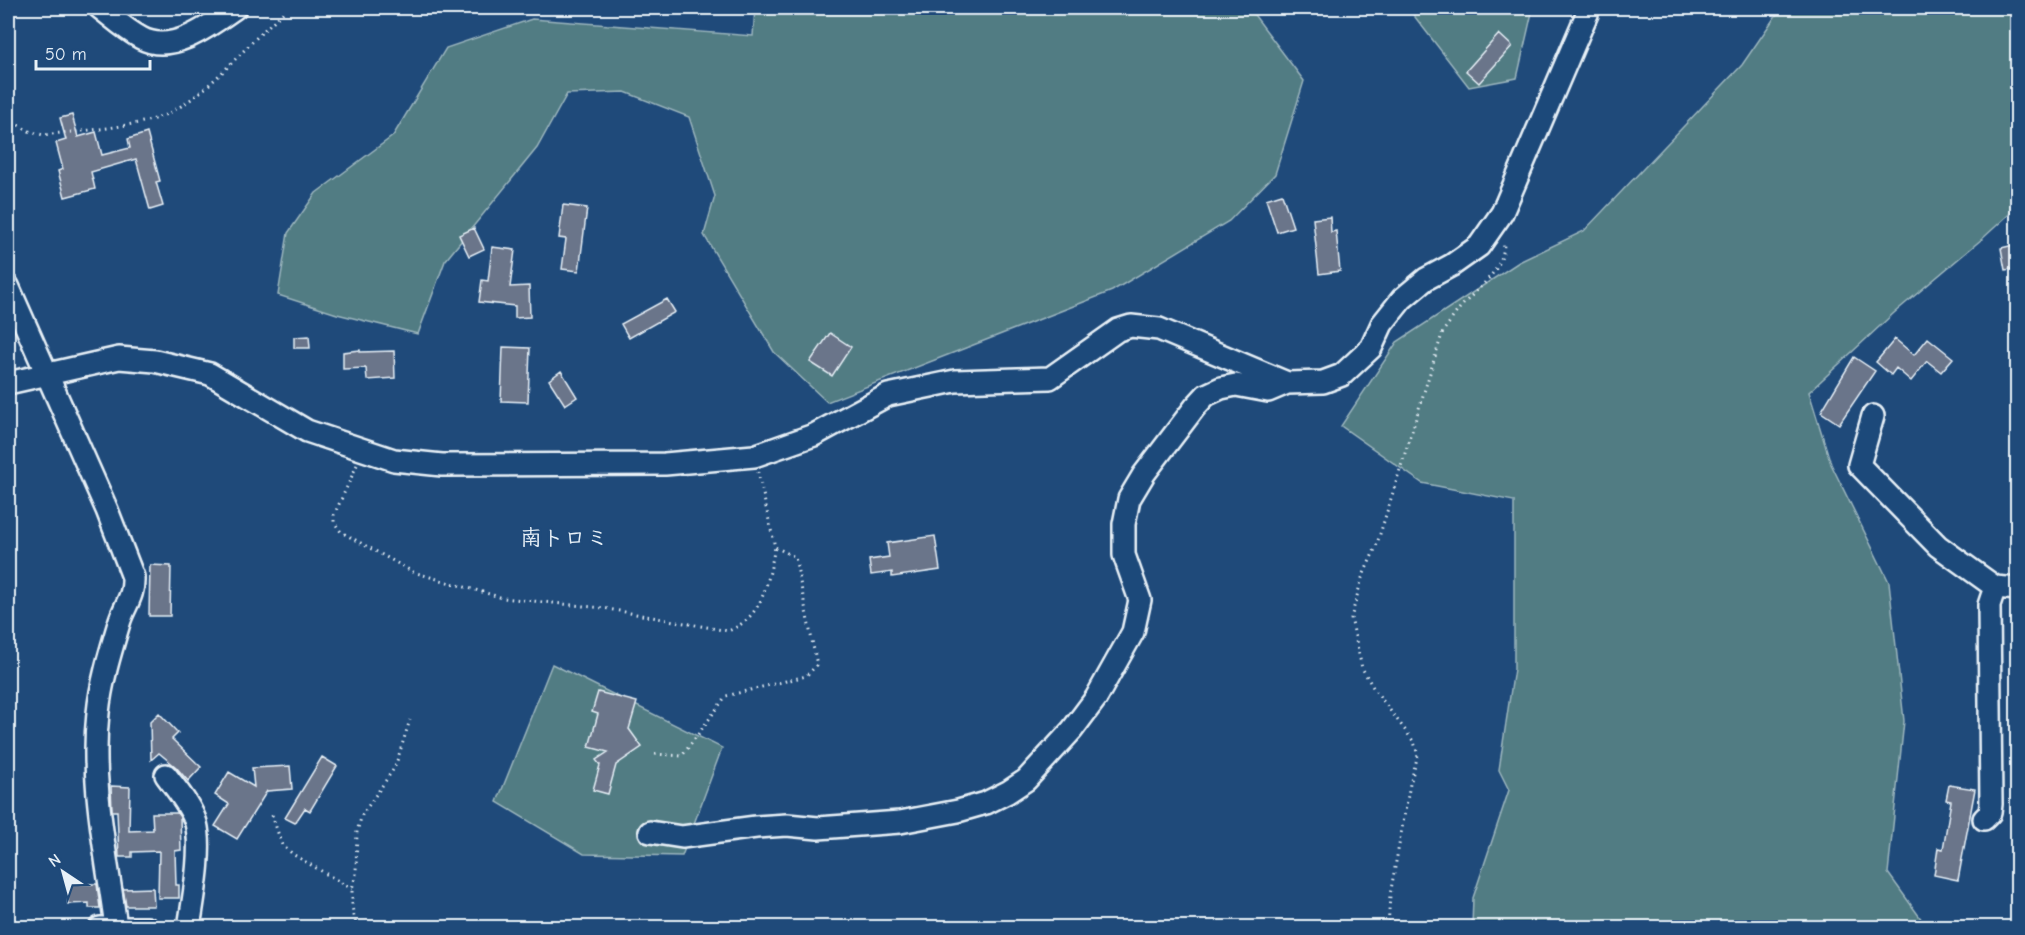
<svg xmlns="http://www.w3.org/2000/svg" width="2025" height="935" viewBox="0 0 2025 935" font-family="'Comic Neue','Klee One',sans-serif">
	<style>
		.green { fill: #517b83; stroke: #9cb6be; stroke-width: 1.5 }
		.building { fill: #6b748a; stroke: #e8f1f8; stroke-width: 1.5 }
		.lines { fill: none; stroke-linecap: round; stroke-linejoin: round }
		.minor-casing { stroke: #e8f1f8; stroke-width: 26 }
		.path { stroke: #e8f1f8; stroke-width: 3; stroke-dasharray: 1.5 4.5; stroke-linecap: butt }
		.minor { stroke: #1f4a7a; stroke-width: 21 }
		.labels { text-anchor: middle; stroke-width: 4.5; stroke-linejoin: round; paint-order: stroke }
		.quarter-label { font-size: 22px; font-weight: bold; fill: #e8f1f8; stroke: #1f4a7a }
	</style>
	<rect width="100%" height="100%" fill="#1f4a7a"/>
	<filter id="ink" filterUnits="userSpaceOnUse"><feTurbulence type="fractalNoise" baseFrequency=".0167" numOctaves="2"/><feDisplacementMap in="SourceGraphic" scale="12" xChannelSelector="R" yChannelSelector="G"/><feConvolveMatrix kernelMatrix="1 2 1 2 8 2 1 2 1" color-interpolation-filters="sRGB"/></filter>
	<g filter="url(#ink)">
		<path class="green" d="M755 8H1249L1304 81 1275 174 1229 221 1112 291 827 402 774 352 704 235 715 196 689 117 625 92 567 94 537 148 445 261 418 334 337 314 278 295 288 233 316 193 393 136 446 48 532 19 753 36Z
			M1408 8H1533L1517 78 1469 87Z
			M1781 8H2017V207L1982 239 1894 313 1809 392 1831 464 1889 582 1904 721 1888 873 1927 927H1472L1473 898 1509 790 1499 770 1514 669V501L1422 483 1341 426 1397 342 1519 262 1584 231 1742 65Z
			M552 664 722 748 682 856 584 854 497 802Z"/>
		<path class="building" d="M1499 34 1512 46 1479 83 1466 71Z
			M72 115 78 137 96 132 102 155 130 148 128 139 147 133 160 181 156 182 163 206 150 210 136 159 91 172 95 189 65 197 58 171 63 169 56 143 66 140 60 118Z
			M1282 194 1293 227 1277 232 1266 199Z
			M563 205 587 208 579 271 562 269 566 239 559 238Z
			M1330 217 1331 232 1336 231 1340 271 1319 274 1313 219Z
			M474 228 484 249 469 256 459 235Z
			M2014 245 2018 268 2005 270 2001 248Z
			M492 247 515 250 510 287 529 286 530 317 515 318V306L479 302 482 280 488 281Z
			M667 299 675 312 629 338 621 324Z
			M830 333 851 347 832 376 810 362Z
			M309 336 310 348H294V337Z
			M1928 338 1953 358 1941 372 1927 361 1911 381 1896 368 1891 375 1876 362 1895 339 1914 355Z
			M503 347 530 348 528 402 501 401Z
			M360 350V352L394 351 395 378 367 380 366 368 343 369V352Z
			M1854 357 1875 371 1839 424 1821 412Z
			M561 371 577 397 565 405 549 380Z
			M935 536 940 570 892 577V572L871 575 869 560 889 557 887 543Z
			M150 565 171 566 170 616H149Z
			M598 692 637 702 629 729 642 747 616 765 608 794 593 790 600 765 596 760 608 752 589 747 598 714 592 712Z
			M159 713 178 733 172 739 201 767 188 781 176 767 159 753 151 760 150 722Z
			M322 757 337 766 310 811 305 808 295 823 285 818Z
			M290 766 292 789 267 791 237 839 215 826 229 804 215 795 229 772 254 787 252 768Z
			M1949 785 1975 789 1958 880 1934 875 1938 848 1943 849 1951 801 1946 800Z
			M111 786 130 787 129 831 153 830 152 813H177L180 817 181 850 175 851 176 885H179V898H158L159 851 132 852V857H119L117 811H112Z
			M81 880V884H97L100 908H89V903L68 904 67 881Z
			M153 888 154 906H126L123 889Z"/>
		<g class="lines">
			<defs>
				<path id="minor" d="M100 8C113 18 126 30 141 38 172 55 211 25 235 8
					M8 286 107 510 133 577C134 596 126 603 120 620 111 650 101 682 98 713 90 784 107 857 116 927
					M8 383 119 358 155 361 210 374 307 431 394 460 442 465 665 464 754 456 814 435 888 395 955 381 1050 378 1118 330 1131 326 1159 329 1287 383 1323 382 1342 375 1371 348 1382 324 1402 299 1426 279 1452 265 1479 246 1502 213 1587 14 1588 8
					M1873 416 1859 465 1938 546 1995 587 2018 589
					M166 775C176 789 191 806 196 823 203 850 193 900 189 928
					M1984 819 1990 813 1991 804 1989 605 1995 587
					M650 832 682 837 756 827 787 825 818 828 900 822 958 811 986 803 1008 792 1026 780 1072 730 1096 698 1133 632 1140 600 1124 555V524L1129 499 1144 474 1195 407 1206 395 1221 388 1236 385 1268 391 1287 383
					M100 928H147"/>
			</defs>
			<use href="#minor" class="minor-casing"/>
			<path class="path" d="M8 119 29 131 43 135C77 131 113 129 147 121 202 108 246 41 289 8
				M357 465 334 515V522L341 532 413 572 503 598 603 608 728 631C764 617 768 581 775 547
				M655 754 682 756 726 696 806 676 817 665 795 557 775 547 758 472
				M272 815 282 845 294 855 352 889
				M357 928 352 907V889L356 874 357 831 362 815 395 767 410 720
				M1388 928 1390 895 1410 784 1418 755 1414 742 1374 689 1362 668 1351 618 1362 578 1376 547 1443 331C1449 324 1454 315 1460 308 1477 288 1504 271 1504 243"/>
			<use href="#minor" class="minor"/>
		</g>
	</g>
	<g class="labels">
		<g class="quarter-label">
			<text x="564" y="545">南トロミ</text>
		</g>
	</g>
	<rect width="2025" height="935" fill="none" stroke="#1f4a7a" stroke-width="30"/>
	<rect x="15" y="15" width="1995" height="905" fill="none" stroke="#e8f1f8" stroke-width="2" filter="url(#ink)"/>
	<g transform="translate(63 872) rotate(324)" stroke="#1f4a7a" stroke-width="4.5" paint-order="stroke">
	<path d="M0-4.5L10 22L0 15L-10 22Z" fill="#e8f1f8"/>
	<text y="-9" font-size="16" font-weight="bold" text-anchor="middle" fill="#e8f1f8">N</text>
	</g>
	<path d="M36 60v9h114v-9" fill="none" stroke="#e8f1f8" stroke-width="3"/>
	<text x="45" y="60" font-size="18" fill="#e8f1f8" stroke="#1f4a7a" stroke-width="4.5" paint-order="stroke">50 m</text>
</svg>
